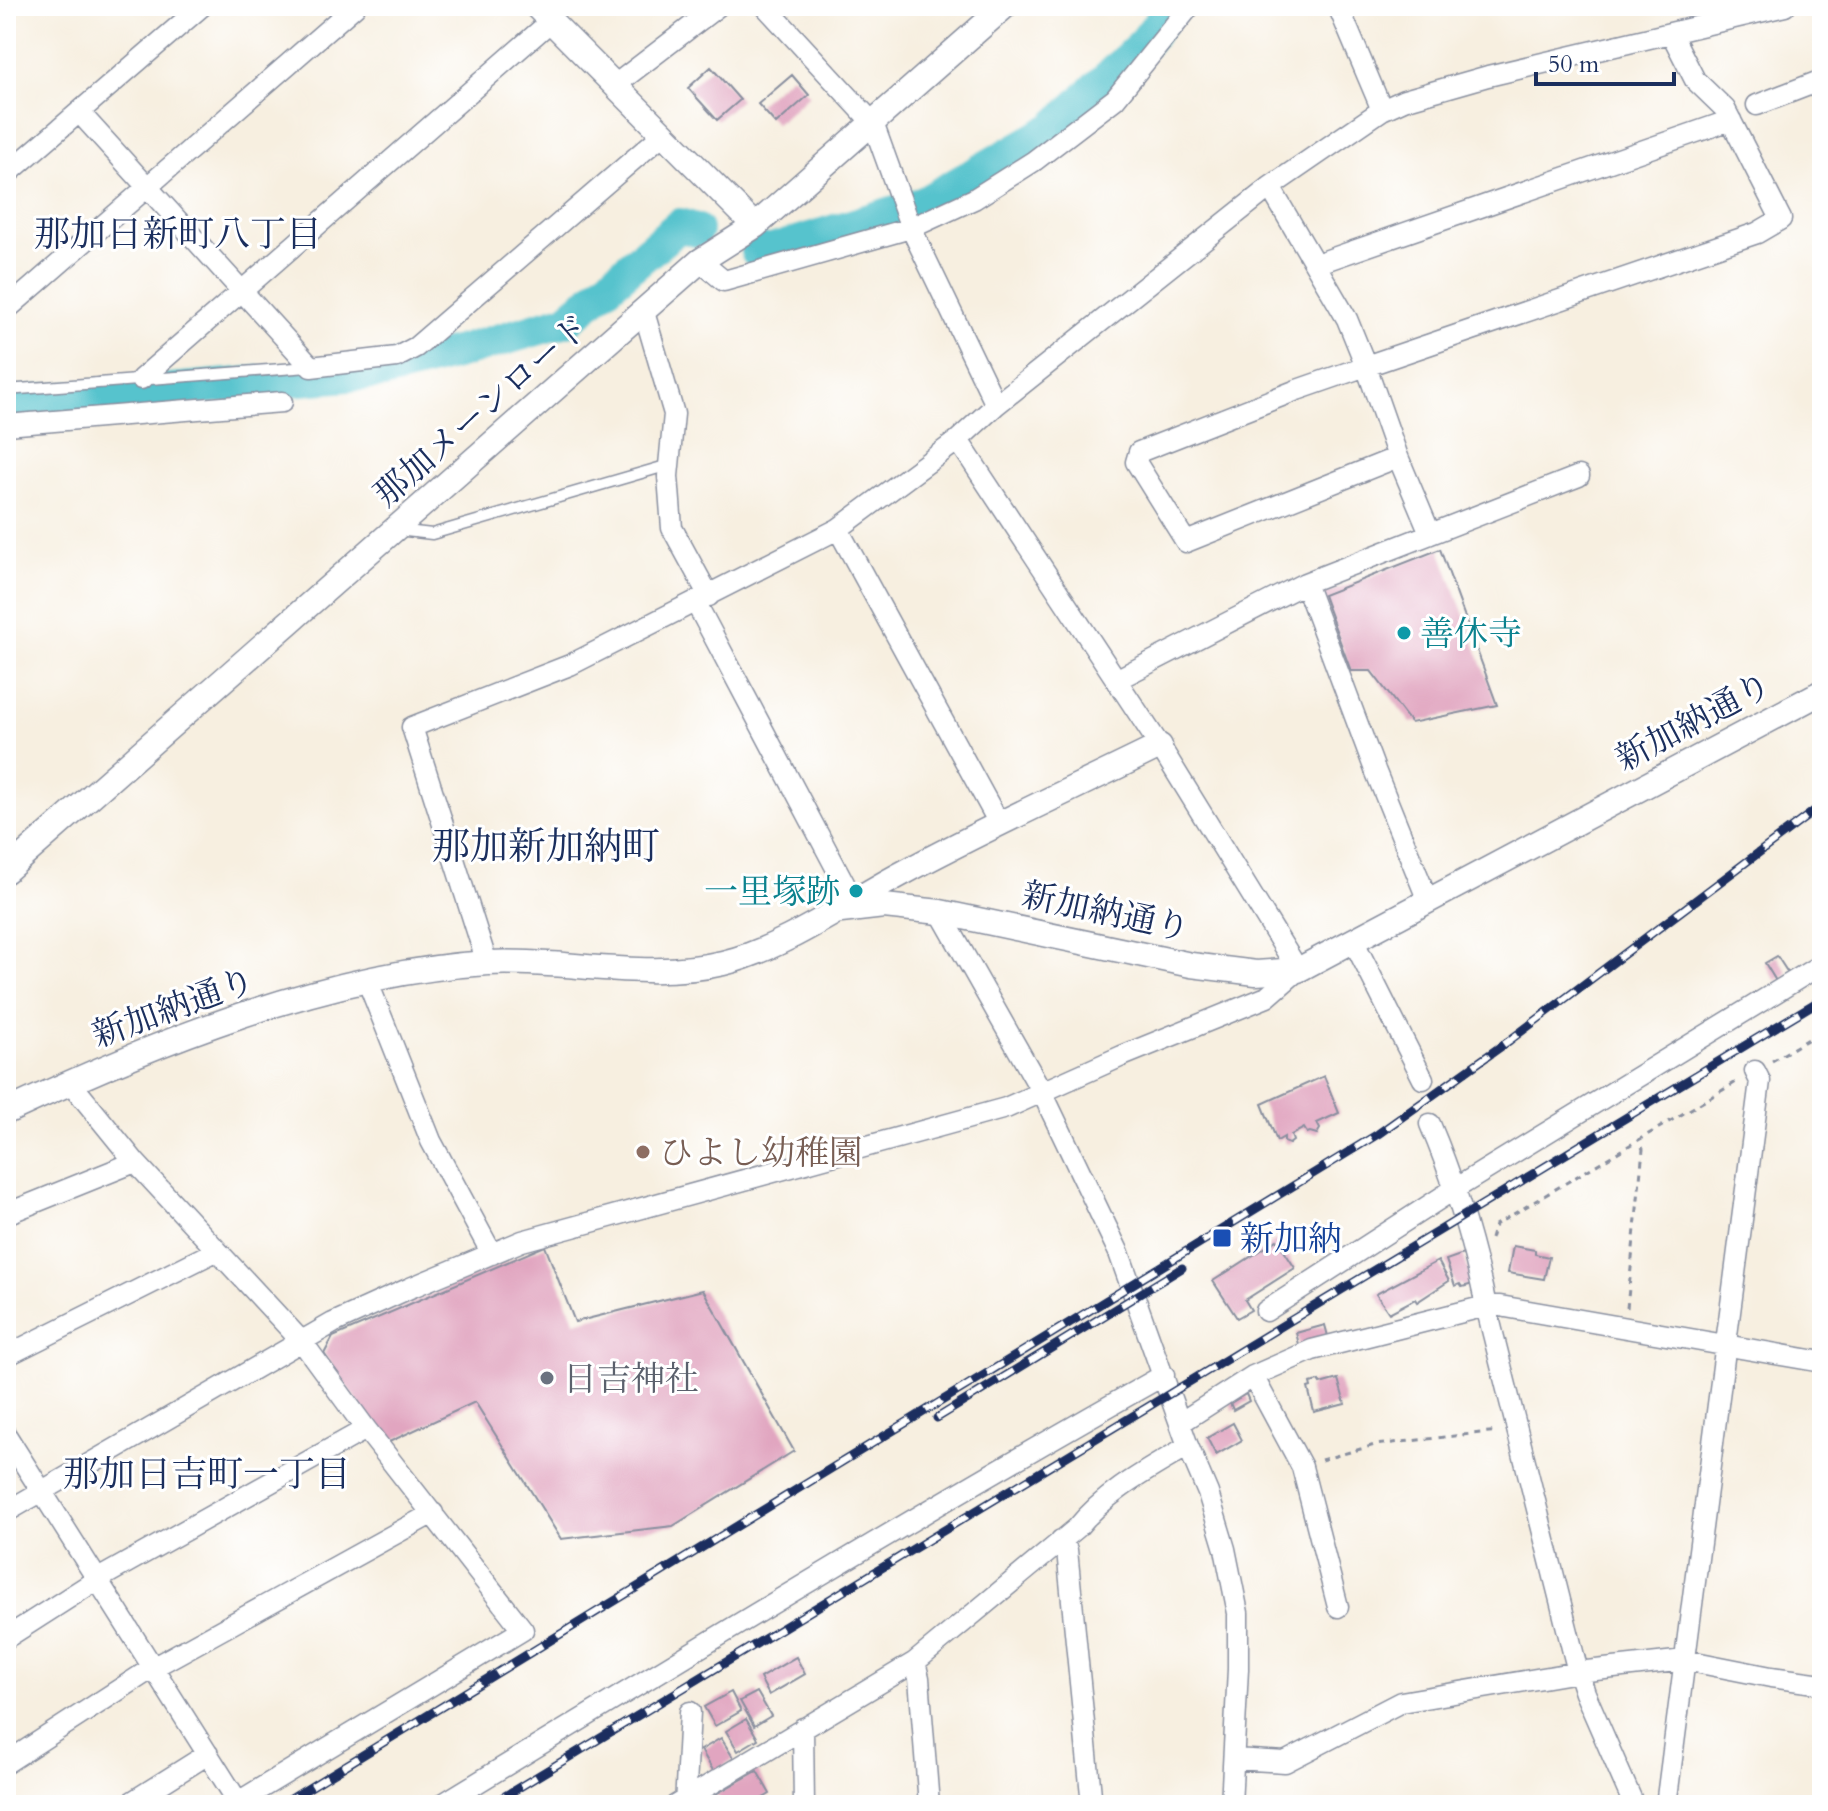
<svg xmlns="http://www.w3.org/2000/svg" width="1828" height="1811" viewBox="0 0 1828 1811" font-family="Cardo,'Noto Serif JP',serif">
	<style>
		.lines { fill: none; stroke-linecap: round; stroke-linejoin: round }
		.river { stroke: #56c3cd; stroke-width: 34 }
		.building { fill: #e1a5c0 }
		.service-casing { stroke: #898f9f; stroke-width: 13 }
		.minor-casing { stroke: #898f9f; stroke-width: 23 }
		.tertiary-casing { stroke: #898f9f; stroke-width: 27 }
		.path { stroke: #898f9f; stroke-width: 3; stroke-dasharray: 6 6; stroke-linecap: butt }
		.service { stroke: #fff; stroke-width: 10 }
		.minor { stroke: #fff; stroke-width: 20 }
		.tertiary { stroke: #fff; stroke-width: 24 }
		.rail-casing { stroke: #1b2f5e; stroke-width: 9 }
		.rail { stroke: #fff; stroke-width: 6; stroke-dasharray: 18; stroke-linecap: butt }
		.culture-dot { fill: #0f9aa8; stroke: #fff; stroke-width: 3 }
		.education-dot { fill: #8d6e63; stroke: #fff; stroke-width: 3 }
		.transit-dot { fill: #1a4fb4; stroke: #fff; stroke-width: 3 }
		.worship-dot { fill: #6b7280; stroke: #fff; stroke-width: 3 }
		.labels { text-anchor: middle; stroke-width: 6; stroke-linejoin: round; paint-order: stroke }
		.street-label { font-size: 34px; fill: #1b2f5e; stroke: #fff }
		.culture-label { font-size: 34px; fill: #0d838f; stroke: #fff; text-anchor: start }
		.education-label { font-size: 34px; fill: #785e54; stroke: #fff; text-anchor: start }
		.transit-label { font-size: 34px; fill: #164399; stroke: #fff; text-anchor: start }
		.worship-label { font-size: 34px; fill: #5b616d; stroke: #fff; text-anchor: start }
		.neighbourhood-label { font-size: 36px; fill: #1b2f5e; stroke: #fff }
		.quarter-label { font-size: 38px; fill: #1b2f5e; stroke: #fff }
	</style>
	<rect width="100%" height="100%" fill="#fff"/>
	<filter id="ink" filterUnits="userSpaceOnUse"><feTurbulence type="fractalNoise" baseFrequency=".0125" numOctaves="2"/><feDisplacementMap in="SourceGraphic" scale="16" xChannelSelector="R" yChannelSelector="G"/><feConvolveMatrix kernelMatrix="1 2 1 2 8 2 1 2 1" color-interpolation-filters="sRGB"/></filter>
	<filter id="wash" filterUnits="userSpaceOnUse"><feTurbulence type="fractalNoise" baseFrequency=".006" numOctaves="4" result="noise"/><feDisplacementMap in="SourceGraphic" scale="32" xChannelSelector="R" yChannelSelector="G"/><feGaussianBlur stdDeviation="1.8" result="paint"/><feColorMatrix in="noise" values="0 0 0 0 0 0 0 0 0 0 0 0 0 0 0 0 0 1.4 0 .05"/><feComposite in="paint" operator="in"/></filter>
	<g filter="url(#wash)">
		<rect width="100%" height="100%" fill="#f7efe0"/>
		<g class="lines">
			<path class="river" d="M757 251H772L924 203 1053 129 1145 42 1172 6
				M6 404 383 372 463 351 567 320 680 225 696 230"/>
		</g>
		<g id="blocks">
			<path class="building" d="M711 67 740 100 717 120 688 88Z
				M792 75 809 95 776 124 758 104Z
				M1440 549 1497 705 1411 723 1371 671H1351L1323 595Z
				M1777 956 1788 973 1776 981 1765 963Z
				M1324 1076 1339 1113 1317 1123 1320 1129 1317 1134 1310 1132 1307 1133 1304 1128 1291 1135 1293 1141 1289 1144 1284 1142V1137L1277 1141 1262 1104Z
				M1277 1240 1295 1268 1245 1300 1251 1310 1237 1318 1213 1281Z
				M545 1246 575 1322 703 1290 794 1451 673 1526 561 1539 475 1402 387 1443 324 1354 333 1337Z
				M1513 1246 1535 1250V1254L1549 1257 1544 1279 1508 1273Z
				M1463 1254 1473 1284 1462 1287 1460 1284 1455 1286 1446 1260Z
				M1438 1261 1449 1281 1417 1302 1415 1299 1389 1313 1376 1294Z
				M1325 1325 1329 1340 1300 1348 1296 1333Z
				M1338 1379 1345 1404 1314 1412 1308 1388 1311 1387 1310 1383 1319 1381 1320 1384Z
				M1246 1394 1249 1401 1233 1410 1230 1403Z
				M1233 1423 1242 1440 1216 1455 1207 1438Z
				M796 1657 805 1674 769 1695 760 1678Z
				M731 1692 741 1711 715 1726 704 1707Z
				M757 1692 771 1716 754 1726 740 1701Z
				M746 1719 758 1739 738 1751 726 1731Z
				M721 1738 734 1759 714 1772 701 1750Z
				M757 1771 770 1794 755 1803 756 1805H723L716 1794Z"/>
		</g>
	</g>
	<g filter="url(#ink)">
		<use href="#blocks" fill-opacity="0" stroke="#898f9f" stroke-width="2"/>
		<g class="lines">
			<defs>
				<path id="service" d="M6 390 309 367
					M397 530 432 534 669 465"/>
				<path id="minor" d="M765 6 873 123 911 228 996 405
					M615 85 718 6
					M1757 105 1822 80
					M1382 110 1404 100 1488 76 1785 6
					M79 112 311 367 397 357 416 347 662 135
					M6 175 202 6
					M1270 187 1347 319 1366 366 1757 233 1781 219 1725 109 1695 80 1671 33
					M700 261 724 281 911 228 974 199 1034 161 1115 99 1190 6
					M1316 264 1731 120
					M6 310 355 6
					M644 312 674 414 668 476 672 528 709 596
					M141 379 551 21
					M6 425 282 402
					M1398 457 1366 366 1297 390 1139 452 1136 462 1186 542 1398 457 1430 533
					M838 529 1000 825
					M1305 583 1375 770 1428 901
					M696 603 853 900
					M1116 680 1305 583 1579 476
					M940 912 1042 1092 1119 1253 1188 1446 1208 1493 1225 1549 1238 1613V1669L1231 1805
					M1354 942 1423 1079
					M487 963 412 727 570 665 838 529 958 440 996 405 1270 187 1382 110 1338 6
					M367 980 431 1141 492 1254
					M1430 1124C1455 1183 1473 1243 1486 1306L1578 1672 1585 1693 1634 1805
					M6 1214 135 1162
					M1266 1311 1453 1190 1822 964
					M6 1356 216 1251
					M1253 1376 1302 1467 1338 1607
					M1180 1423 1253 1376 1312 1350 1486 1306H1500L1822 1362
					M6 1435 238 1802 523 1630 366 1429 303 1343 135 1162 70 1082
					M6 1512 333 1323 410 1288 522 1241 1006 1108 1122 1056 1267 997 1298 970 1160 746 958 440
					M1061 1540 1067 1550 1092 1805
					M6 1638 98 1579 366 1429
					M915 1662 919 1678 929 1805
					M803 1728 804 1805
					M1234 1759 1285 1762 1401 1702 1578 1672 1685 1660 1771 1677 1822 1684
					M6 1763 154 1667 433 1513
					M127 1805 208 1754
					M441 1805C680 1659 919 1513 1164 1375
					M676 1805 915 1662 1077 1528C1107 1491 1148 1470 1188 1446
					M685 1805 690 1712
					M1666 1805 1760 1081 1755 1071"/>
				<path id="tertiary" d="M536 6 755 226
					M6 871 700 261 755 226 1005 6
					M841 911 884 906 940 912 1191 965 1256 973 1298 970 1822 692
					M6 1112C151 1044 327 972 488 963 566 959 646 981 723 963 785 948 848 902 905 872 988 827 1075 788 1160 746"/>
			</defs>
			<use href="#service" class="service-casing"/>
			<use href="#minor" class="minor-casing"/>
			<use href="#tertiary" class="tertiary-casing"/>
			<path class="path" d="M1772 1061 1822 1031
				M1491 1239 1495 1225 1738 1081
				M1627 1308 1643 1149 1639 1142
				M1321 1460 1375 1445 1498 1431"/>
			<use href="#service" class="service"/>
			<use href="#minor" class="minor"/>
			<use href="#tertiary" class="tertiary"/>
			<defs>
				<path id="rail" d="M937 1418 1182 1268
					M281 1805 1378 1134 1510 1040 1822 805
					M490 1805 1822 999"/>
			</defs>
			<use href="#rail" class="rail-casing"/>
			<use href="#rail" class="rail"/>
		</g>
	</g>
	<g class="culture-dot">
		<circle cx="1404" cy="633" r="8"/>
		<circle cx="856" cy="891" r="8"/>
	</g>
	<circle class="education-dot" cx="643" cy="1152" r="8"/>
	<rect class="transit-dot" x="1212" y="1228" width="20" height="20" rx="4"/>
	<circle class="worship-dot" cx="547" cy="1378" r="8"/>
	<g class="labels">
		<g class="street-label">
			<text transform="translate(481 410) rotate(-41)" y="12">那加メーンロード</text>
			<text transform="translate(1693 721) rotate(-28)" y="12">新加納通り</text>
			<text transform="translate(1106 911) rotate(12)" y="12">新加納通り</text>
			<text transform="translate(173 1007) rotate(-20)" y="12">新加納通り</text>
		</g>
		<g class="culture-label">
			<text x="1420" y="645">善休寺</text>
			<text x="840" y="903" text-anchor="end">一里塚跡</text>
		</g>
		<g class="education-label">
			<text x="659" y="1164">ひよし幼稚園</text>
		</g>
		<g class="transit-label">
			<text x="1240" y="1250">新加納</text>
		</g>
		<g class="worship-label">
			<text x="563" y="1390">日吉神社</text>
		</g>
		<g class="neighbourhood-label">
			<text x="178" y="246">那加日新町八丁目</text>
			<text x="207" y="1486">那加日吉町一丁目</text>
		</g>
		<g class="quarter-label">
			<text x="546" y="859">那加新加納町</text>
		</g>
	</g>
	<rect width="1828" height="1811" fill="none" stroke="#fff" stroke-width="32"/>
	<path d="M1536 72v12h138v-12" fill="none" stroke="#1b2f5e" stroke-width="4"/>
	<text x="1548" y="72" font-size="24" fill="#1b2f5e" stroke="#ffffff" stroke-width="6" paint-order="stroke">50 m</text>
</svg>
